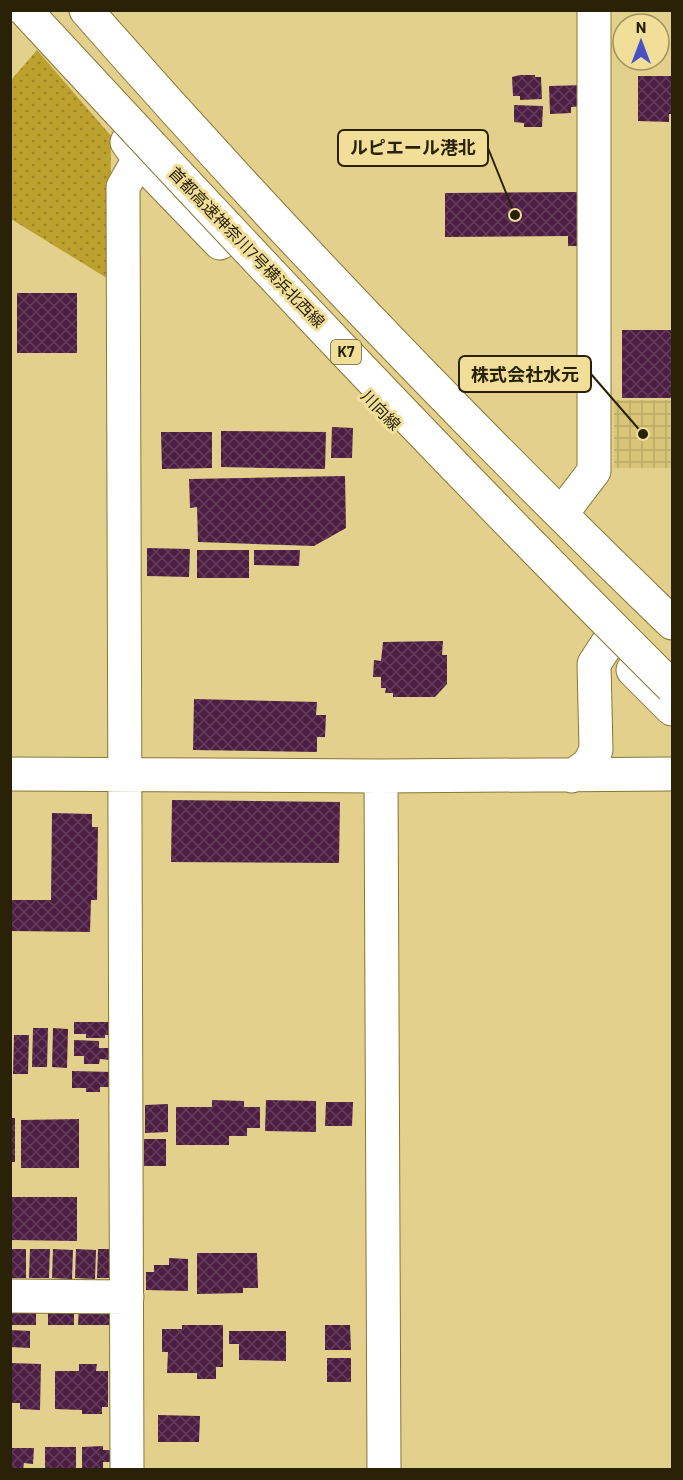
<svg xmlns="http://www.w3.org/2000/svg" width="683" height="1480" viewBox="0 0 683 1480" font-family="Barlow,'Noto Sans JP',sans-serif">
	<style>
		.industrial { fill: url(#industrial-grid) }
		.green { fill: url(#green-dots) }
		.building { fill: url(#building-cross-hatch) }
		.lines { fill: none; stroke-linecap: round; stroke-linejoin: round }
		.minor-casing { stroke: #887633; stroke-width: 35 }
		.highway-casing { stroke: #887633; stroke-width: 35 }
		.minor { stroke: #fff; stroke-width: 33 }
		.highway { stroke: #fff; stroke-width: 33 }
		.highway-bridge-casing { stroke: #887633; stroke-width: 35; stroke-linecap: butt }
		.highway-bridge { stroke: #fff; stroke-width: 33 }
		.labels { text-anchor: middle; stroke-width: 6; stroke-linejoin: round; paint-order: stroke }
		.shield { fill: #f0de99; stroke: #655a32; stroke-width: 1.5 }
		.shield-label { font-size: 15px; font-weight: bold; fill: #2a2206 }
		.street-label { font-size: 16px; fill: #2a2206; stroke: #f0de99 }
		.leader { fill: none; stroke: #2a2206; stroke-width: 2 }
		.callout-dot { fill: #2a2206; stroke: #f0de99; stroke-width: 2 }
		.callout { fill: #f0de99; stroke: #2a2206; stroke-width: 2 }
		.callout-label { font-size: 18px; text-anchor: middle; font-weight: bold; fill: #2a2206 }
	</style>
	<defs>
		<pattern id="industrial-grid" width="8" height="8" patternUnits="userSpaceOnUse" patternTransform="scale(1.5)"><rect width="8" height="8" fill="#d9c578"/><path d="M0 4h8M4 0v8" fill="none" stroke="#baa966"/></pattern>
		<pattern id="green-dots" width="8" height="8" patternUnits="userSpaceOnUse" patternTransform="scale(1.5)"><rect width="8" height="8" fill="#bda12e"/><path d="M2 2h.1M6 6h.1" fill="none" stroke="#9a8325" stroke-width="1.8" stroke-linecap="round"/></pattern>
		<pattern id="building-cross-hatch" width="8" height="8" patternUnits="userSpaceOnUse" patternTransform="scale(1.5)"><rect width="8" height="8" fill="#4d1e44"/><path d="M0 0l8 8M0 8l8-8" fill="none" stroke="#643e5a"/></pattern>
	</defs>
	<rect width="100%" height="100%" fill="#e3d08c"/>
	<path class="industrial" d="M614 400H672V468H614Z"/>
	<path class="green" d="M37 50 111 136 110 280 11 219 12 79Z"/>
	<path class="building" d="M520 75H535V77H541L542 99 520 100V96H513L512 77Z
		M638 76H672V114H669V122L638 121Z
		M585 85 586 106 571 107V113L550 114 549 86Z
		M514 105 543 106 542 127H524V123L514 122Z
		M584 192 585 246H568V236L445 237V193Z
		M17 293H77V353H17Z
		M622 330H672V398H622Z
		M332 427 353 428 352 458H331Z
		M221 431 326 432 325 469 221 467Z
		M161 432H212V468L162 469Z
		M345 476 346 528 314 546 198 542 197 507 190 508 189 479Z
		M147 548 190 549 189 577 147 576Z
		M197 550H249V578H197Z
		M254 550H300L299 566 254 565Z
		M443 641 442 655H447V684L435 697H393V693H385L386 688H381V677H373L374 660 381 661 383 642Z
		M194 699 317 702 316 715H326L325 737H317V752L193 750Z
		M172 800 340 802 339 863 171 862Z
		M52 813 92 814V827H98L97 900H91L90 932 10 931V900H51Z
		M74 1022H110V1035H105V1038H86V1034H74Z
		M33 1028H48L47 1067H32Z
		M53 1028 68 1029 67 1068 52 1067Z
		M14 1035H29L28 1074H13Z
		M74 1040 99 1041V1048H110V1060L100 1059 99 1064H84V1056H74Z
		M72 1071 112 1072V1087H100V1092H86V1088H72Z
		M212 1100 244 1101V1107H260V1128H247V1136H229V1145H176V1107H212Z
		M266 1100 316 1101V1132L265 1131Z
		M326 1102H353L352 1126H325Z
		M168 1104V1132L145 1133V1105Z
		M10 1118H15V1162H10Z
		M79 1119V1168H21V1120Z
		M144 1139H166V1166H144Z
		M10 1197H77V1241L10 1240Z
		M10 1249H26V1278H10Z
		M30 1249H50L49 1278H29Z
		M53 1249 73 1250 72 1279 52 1278Z
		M76 1249 96 1250 95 1279 75 1278Z
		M98 1249H117V1278H97Z
		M197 1253H257L258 1288H243V1293L197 1294Z
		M169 1258 188 1259V1291L146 1290V1272H154V1265H169Z
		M10 1306H36V1325H10Z
		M48 1306 74 1307V1325H48Z
		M79 1307 105 1308V1314H111V1325H78Z
		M182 1325H223V1367H216V1379H197V1373H167L168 1352H162V1329H182Z
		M325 1325H350L351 1350H325Z
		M10 1330 30 1331V1348L10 1347Z
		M229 1331H286V1361L239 1360V1344H229Z
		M327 1358H351V1382H327Z
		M10 1363 41 1364 40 1410 20 1409V1403H10Z
		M79 1364H97L96 1371H108V1407H102V1414H82V1410L55 1409V1371H79Z
		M158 1415 200 1416 199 1442H158Z
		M103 1446V1450H114V1462H103V1470H82V1447Z
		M45 1447H76V1470H45Z
		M10 1448H34L33 1464 24 1463 23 1470H10Z"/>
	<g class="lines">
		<defs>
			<path id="minor" d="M127 142 139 159 220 243
				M569 504 594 471V10
				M633 670 672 709
				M10 774 381 776 672 774
				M381 776 384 1470
				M572 776 589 764 596 750 594 664 607 644
				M10 1296 127 1297
				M127 1470 123 187 139 159"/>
			<path id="highway" d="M86 10C273 223 468 426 672 623"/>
		</defs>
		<use href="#minor" class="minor-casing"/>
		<use href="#highway" class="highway-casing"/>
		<use href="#minor" class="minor"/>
		<use href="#highway" class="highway"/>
		<defs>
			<path id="highway-bridge" d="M25 10C237 239 451 467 672 687"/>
		</defs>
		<use href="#highway-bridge" class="highway-bridge-casing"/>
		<use href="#highway-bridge" class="highway-bridge"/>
	</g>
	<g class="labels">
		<rect class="shield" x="331" y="340" width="30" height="24" rx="4.5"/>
		<g class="shield-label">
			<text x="346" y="357">K7</text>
		</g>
		<g class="street-label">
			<text transform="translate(247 247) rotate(46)" y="6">首都高速神奈川7号横浜北西線</text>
			<text transform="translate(381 410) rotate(46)" y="6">川向線</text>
		</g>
	</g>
	<path class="leader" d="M515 215L488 148M643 434L591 374"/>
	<g class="callout-dot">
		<circle cx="515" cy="215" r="6"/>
		<circle cx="643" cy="434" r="6"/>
	</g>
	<g class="callout">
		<rect x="338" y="130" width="150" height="36" rx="6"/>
		<rect x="459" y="356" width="132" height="36" rx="6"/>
	</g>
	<g class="callout-label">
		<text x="413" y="154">ルピエール港北</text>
		<text x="525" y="381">株式会社水元</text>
	</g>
	<rect width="683" height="1480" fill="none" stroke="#2a2206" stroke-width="24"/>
	<g transform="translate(641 42)"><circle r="28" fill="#f0de99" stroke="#a1935e" stroke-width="1.5"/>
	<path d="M0-4.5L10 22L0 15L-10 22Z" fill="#4951c6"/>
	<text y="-9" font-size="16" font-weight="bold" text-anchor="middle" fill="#2a2206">N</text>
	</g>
</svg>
